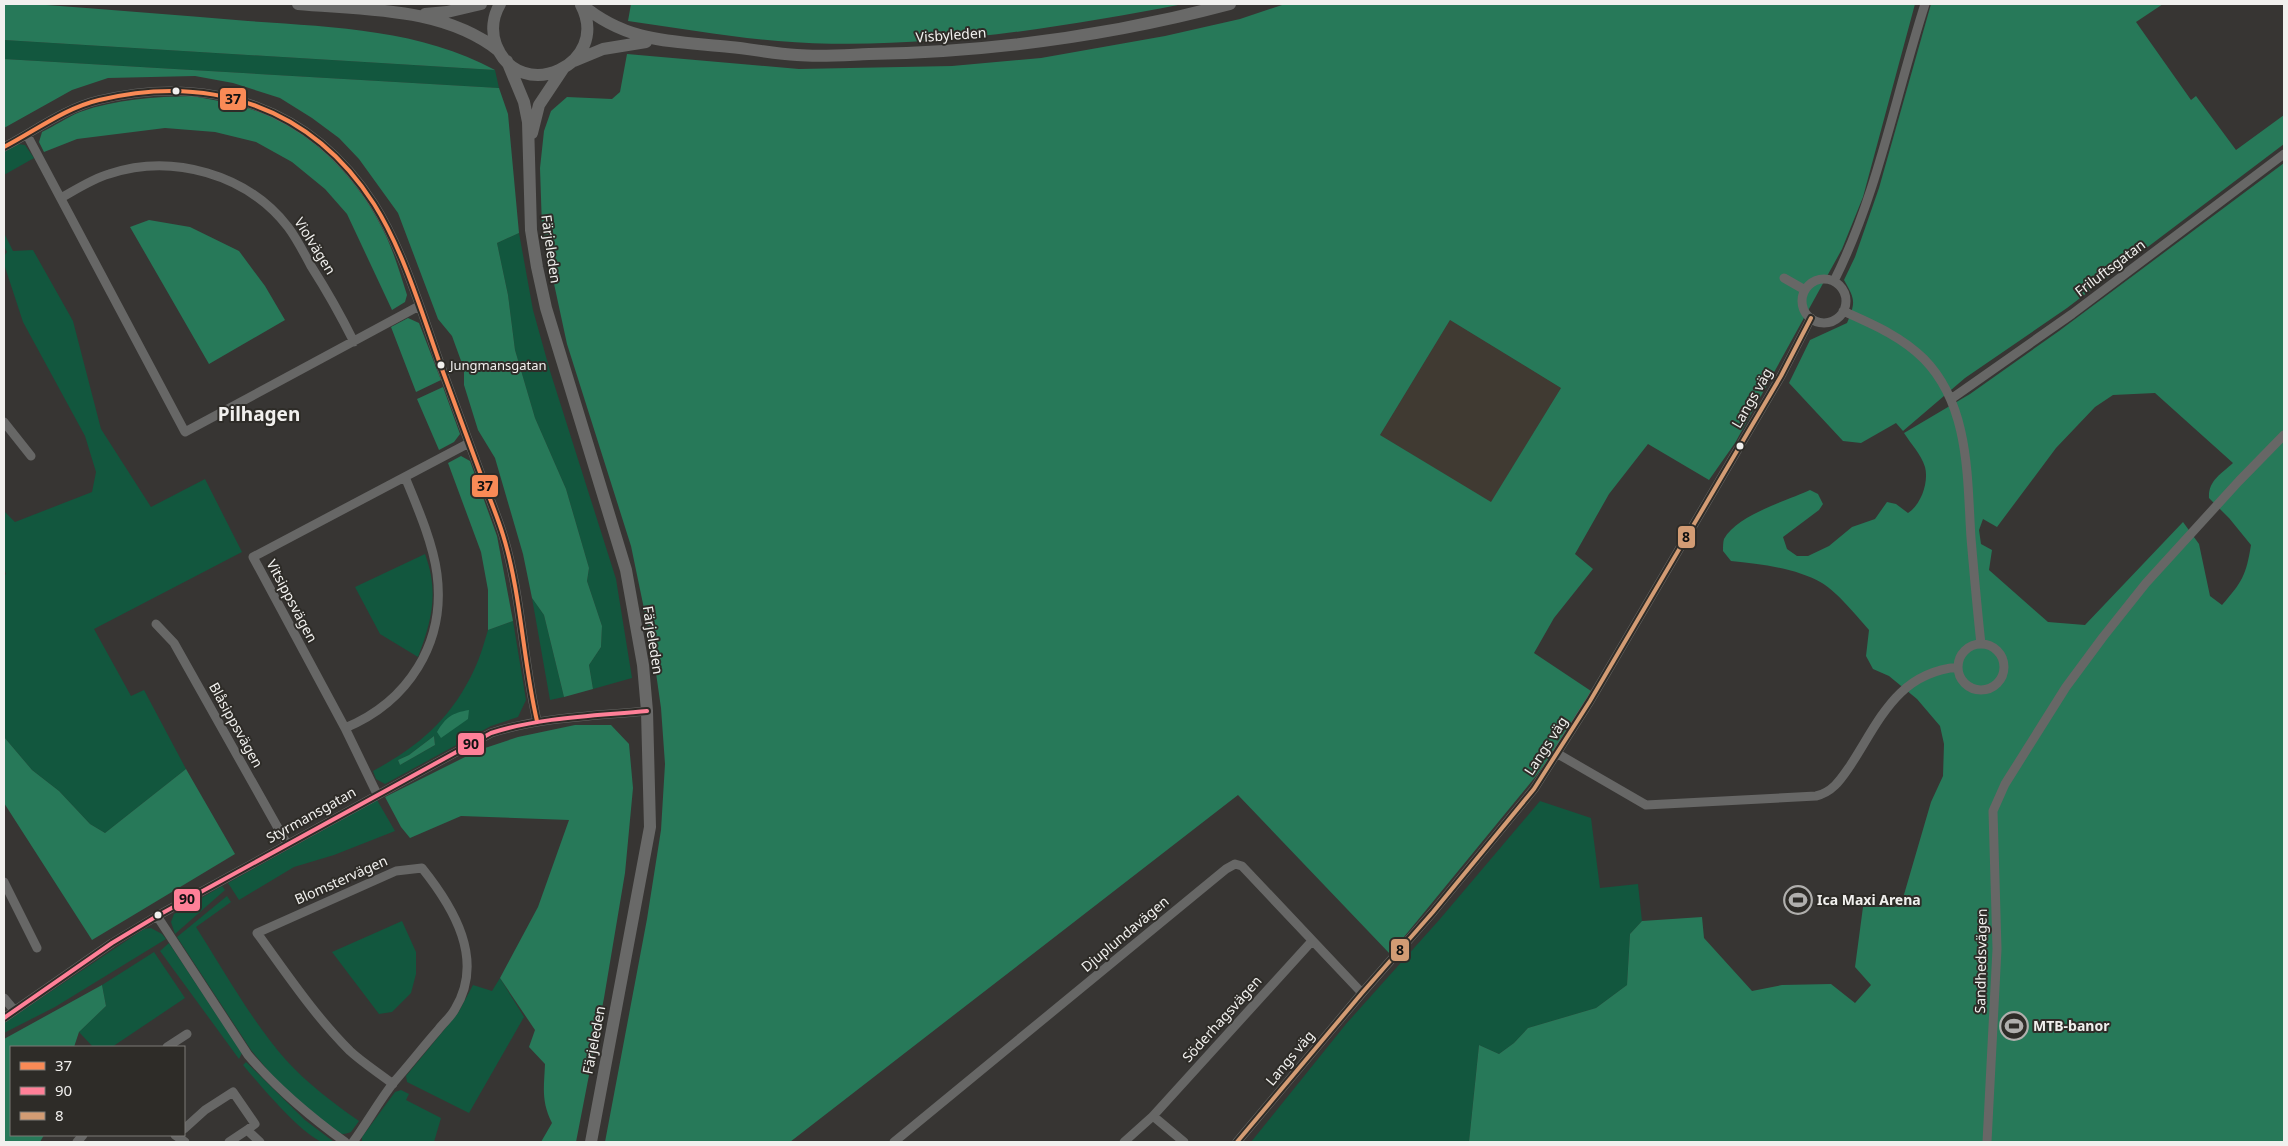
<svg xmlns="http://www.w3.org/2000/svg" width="2288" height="1146" viewBox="0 0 2288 1146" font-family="'Noto Sans',sans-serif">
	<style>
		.built { fill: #403a32 }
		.green { fill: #12573e; fill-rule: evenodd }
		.forest { fill: #277959; fill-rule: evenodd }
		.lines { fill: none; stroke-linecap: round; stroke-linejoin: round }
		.minor { stroke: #676766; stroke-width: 9 }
		.secondary { stroke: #696968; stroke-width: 12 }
		.bus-1-casing { stroke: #2e2c28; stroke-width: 8 }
		.bus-2-casing { stroke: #2e2c28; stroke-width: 8 }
		.bus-3-casing { stroke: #2e2c28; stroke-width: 8 }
		.bus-1 { stroke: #f98a56; stroke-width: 4 }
		.bus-2 { stroke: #ff8098; stroke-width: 4 }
		.bus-3 { stroke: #d39c74; stroke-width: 4 }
		.bus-dot { fill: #f1f0ee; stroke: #2e2c28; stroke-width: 2 }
		.labels { text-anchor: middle; stroke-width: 4; stroke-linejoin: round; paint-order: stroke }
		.bus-label { font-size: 13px; fill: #f1f0ee; stroke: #2e2c28; text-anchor: start }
		.street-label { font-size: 14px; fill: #f1f0ee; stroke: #2e2c28 }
		.poi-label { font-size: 14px; font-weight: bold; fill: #f1f0ee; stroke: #2e2c28; text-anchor: start }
		.district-label { font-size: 19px; font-weight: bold; fill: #f1f0ee; stroke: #2e2c28 }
		.line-badge { stroke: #2e2c28; stroke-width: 2 }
		.pale-badge-label { font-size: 14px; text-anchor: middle; font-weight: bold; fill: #111 }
	</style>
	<rect width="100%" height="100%" fill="#373533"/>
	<path class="built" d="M1450 320 1561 388 1491 503 1380 435Z"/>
	<path class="green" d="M4 40 495 70 499 88 4 59Z
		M17 144 25 145 34 158 4 175V151Z
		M4 233 13 251 33 250 73 321 101 429 151 507 205 479 242 552 94 629 131 696 144 690 186 769 105 833 90 824 59 791 32 770 4 737V576L6 574 4 569V511L15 522 92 492 96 472 85 436 23 322 4 264V256L7 252 4 246Z
		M519 233 533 310 550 371 616 579 632 678 593 689 589 665 601 647 602 626 587 581 589 568 566 489 535 418 515 350 508 295 497 243Z
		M425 554C439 592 432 620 418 657L380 634 355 587Z
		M532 598 544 615 564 697 550 700Z
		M513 621 526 700 518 717 491 726 385 784 376 779 373 771C419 746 451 719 474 670 480 658 484 643 488 630ZM434 736 435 745 400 765 398 760 409 755Z
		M377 800 395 831 334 855 294 867 239 900 228 883Z
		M1540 801 1591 818 1600 888 1638 884 1642 921 1630 934 1627 985 1596 1008 1528 1028 1514 1043 1499 1054 1479 1045 1469 1142H1251L1346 1024 1440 919Z
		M222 886 225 890 175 934 171 922 174 914Z
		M227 896 231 902 196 927C223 969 253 1023 286 1060 308 1084 333 1103 359 1121L351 1132C346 1134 342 1135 336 1132 306 1115 273 1077 251 1050L177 937Z
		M402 921 416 952V974L411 993 392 1012 379 1014 332 952Z
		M151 928 162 934 166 939 55 1007 4 1033V1023L114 949 144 929Z
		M169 943 242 1053 239 1059 160 951Z
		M154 952 185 998 112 1047H93L79 1032 106 1006 102 985Z
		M500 978 524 1017 469 1113 407 1082 406 1076 458 1013 473 985 492 991Z
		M246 1062 305 1120 334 1142C330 1142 325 1143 322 1142 300 1133 259 1084 243 1065Z
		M401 1090 409 1094 406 1100 441 1118 434 1142H362V1137L395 1092Z"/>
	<path class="forest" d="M4 4H33C104 9 176 15 248 21 331 27 420 29 495 70L4 40Z
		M631 4H1183C1054 29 910 52 778 41 728 37 678 28 628 21Z
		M1285 4H1915L1863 197 1842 249 1735 443 1709 480 1648 444 1609 494 1575 554 1593 569 1554 618 1534 653 1591 691 1558 746 1536 776 1390 954 1238 795 790 1142H605L647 919 661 830 665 764 661 708 653 652 631 546 567 344 542 228 540 168 544 131 551 111 567 97 612 99 620 92 627 54 799 69 952 66 1041 58 1165 36 1240 19ZM1450 320 1561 388 1491 502 1380 435Z
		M1931 4H2163L2136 22 2191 100 2196 96 2236 150 2284 115V144L2067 308 1965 378 1903 431 1896 423 1861 443 1843 441 1789 383 1810 340 1847 323C1856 302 1855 299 1844 280L1855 257 1879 188Z
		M4 59 499 88 508 114 519 233 497 243 508 295 515 350 535 418 566 489 589 568 587 581 602 626 601 647 589 665 593 689 564 697 544 615 532 598 523 554 495 458 478 430 464 385V369L452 336 438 319 398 213 359 159 339 138 312 118 280 98 233 83 195 76 108 78 72 90 4 128Z
		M192 96C215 100 237 104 259 112 315 132 363 184 387 238 395 256 401 276 407 295L405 302 392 310 347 214 325 189 292 162 256 142 215 132 165 128 77 139 44 152 39 142 42 132C55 126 67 117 80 112 116 99 155 97 192 96Z
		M2284 163V1142H1469L1479 1045 1499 1054 1514 1043 1528 1028 1596 1008 1627 985 1630 934 1642 921 1702 917 1704 938 1752 991 1782 985 1831 984 1855 1003 1871 985 1855 967 1863 907H1895L1903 898 1931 802 1943 776 1944 744 1940 726 1917 699 1889 676 1873 669 1866 656 1869 630C1856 615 1838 593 1822 583 1796 568 1760 564 1731 561L1723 551C1723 547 1723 542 1724 539 1737 515 1786 501 1810 490L1818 494 1823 504 1819 510 1783 537 1787 549 1797 556H1808L1829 546 1852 527 1875 519 1887 502 1896 504 1908 513C1921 505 1929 482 1925 467 1921 454 1911 444 1904 433L1970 394 2059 331ZM2155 393 2233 463C2221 474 2208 481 2209 498L2229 518 2251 545C2246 576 2242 582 2222 605L2210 596 2199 544 2183 522 2085 625 2048 622 1989 570 1992 550 1981 544 1979 530 1983 519 1997 527 2056 448 2095 407 2113 395Z
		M149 220 190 227 239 251 265 286 285 320 209 364 130 227Z
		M408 318 419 323 441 380 416 392 391 327Z
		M443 387 460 434 454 442 439 450 417 399Z
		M461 456 470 461 497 536 513 621 488 630V590L481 552 448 463Z
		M469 710 468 719 441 738 437 732C446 717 452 713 469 710Z
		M575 725H611L629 744 633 788 625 873 604 998 576 1142H541L552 1123C541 1101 544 1088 545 1064L529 1047 535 1030 500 978 538 907 569 820 461 816 410 838 401 827 385 797 479 750 518 737Z
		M434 736 435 745 400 765 398 760 409 755Z
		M4 737 32 770 59 791 90 824 105 833 186 769 235 854 92 940 4 803Z
		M102 985 106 1006 79 1032 74 1047H11V1135H44L40 1142H4V1039Z"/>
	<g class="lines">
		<path class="minor" d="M27 135 185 432 419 306
			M4 147C35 131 65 108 99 100 210 73 312 107 374 204 403 250 421 310 439 361 453 399 467 437 481 475 488 495 497 515 503 535 521 593 523 661 537 721
			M61 198C77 189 92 179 109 174 172 153 247 174 288 227 297 239 304 253 311 266 327 291 341 316 354 342
			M1784 278 1805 290
			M1802 301a22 22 0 1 1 44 0a22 22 0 1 1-44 0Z
			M1834 281C1878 193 1895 97 1925 4
			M1843 311C1872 324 1901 336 1924 359 1970 406 1967 477 1971 538 1974 573 1977 608 1981 644
			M1951 399 2072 314 2284 154
			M4 422 31 456
			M156 624 174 643 287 844
			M1958 667a23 23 0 1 1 46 0a23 23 0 1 1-46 0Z
			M345 728C408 702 446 643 437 574 433 543 417 506 405 477
			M1558 754 1646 805 1816 796C1833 792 1841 779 1850 766 1880 720 1897 673 1958 667
			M377 794 345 728 253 557 469 443
			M4 882 37 948
			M157 916 248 1055C277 1089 309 1116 345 1142
			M4 998 14 1010
			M4 1018 112 943 157 916 491 733C541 717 594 716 647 711
			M167 1047 187 1034
			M1153 1116 1184 1142
			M184 1129 205 1110 233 1092 255 1124 247 1130
			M175 1135 185 1142
			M77 1142 83 1135
			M229 1142 247 1130 260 1142
			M353 1142C367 1123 379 1101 394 1082 409 1065 423 1047 438 1030 443 1023 451 1017 455 1009 485 960 454 908 422 868L396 871 257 933C287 974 314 1015 350 1051 363 1063 379 1073 393 1084
			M894 1142 1226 869 1235 864 1242 866 1362 993
			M1124 1142 1153 1116 1312 941
			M1237 1142 1362 993 1433 912 1534 789 1590 701 1781 376 1811 318
			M1987 1142 1997 949 1993 811 2005 784 2066 687 2103 637 2146 583 2239 481 2284 435"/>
		<path class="secondary" d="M298 4C365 10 444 7 499 51
			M500 4C493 16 491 31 496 45 520 106 612 64 581 5
			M581 4C627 43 672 41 730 47 752 49 775 54 797 55 821 57 845 55 869 54 990 52 1113 35 1230 4
			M425 14 447 12 481 4
			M507 61 524 102 528 122 531 230 537 267 546 308 626 570 643 665 647 711 650 827 591 1142
			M574 61 603 49 646 42
			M532 133 539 105 563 69"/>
		<defs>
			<path id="bus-1" d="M4 147C35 131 65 108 99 100 210 73 312 107 374 204 403 250 421 310 439 361 453 399 467 437 481 475 488 495 497 515 503 535 521 593 523 661 537 721"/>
			<path id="bus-2" d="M4 1018 112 943 157 916 491 733C541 717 594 716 647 711"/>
			<path id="bus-3" d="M1237 1142 1362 993 1433 912 1534 789 1590 701 1781 376 1811 318"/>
		</defs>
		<use href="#bus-1" class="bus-1-casing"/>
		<use href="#bus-2" class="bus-2-casing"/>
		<use href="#bus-3" class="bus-3-casing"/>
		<use href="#bus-1" class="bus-1"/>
		<use href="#bus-2" class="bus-2"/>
		<use href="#bus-3" class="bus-3"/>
	</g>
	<defs>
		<symbol id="stadium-ring" viewBox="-11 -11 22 22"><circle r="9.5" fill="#2e2c28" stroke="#b0afad" stroke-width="1.5"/><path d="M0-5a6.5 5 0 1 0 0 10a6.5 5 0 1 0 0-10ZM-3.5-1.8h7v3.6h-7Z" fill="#b0afad"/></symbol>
	</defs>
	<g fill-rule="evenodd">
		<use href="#stadium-ring" x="1782" y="884" width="32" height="32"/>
		<use href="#stadium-ring" x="1998" y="1010" width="32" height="32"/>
	</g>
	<g class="bus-dot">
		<circle cx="176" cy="91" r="4.5"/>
		<circle cx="441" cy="365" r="4.5"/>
		<circle cx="1740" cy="446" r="4.5"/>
		<circle cx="158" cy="915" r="4.5"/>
	</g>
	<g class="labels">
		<g class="bus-label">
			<text x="450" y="370">Jungmansgatan</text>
		</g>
		<g class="street-label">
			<text transform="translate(951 35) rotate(-4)" y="5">Visbyleden</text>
			<text transform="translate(315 246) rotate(58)" y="5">Violvägen</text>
			<text transform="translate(551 249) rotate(82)" y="5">Färjeleden</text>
			<text transform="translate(2110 268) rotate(-37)" y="5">Friluftsgatan</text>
			<text transform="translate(1752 398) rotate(-60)" y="5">Langs väg</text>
			<text transform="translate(292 601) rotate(62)" y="5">Vitsippsvägen</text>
			<text transform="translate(653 640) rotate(81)" y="5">Färjeleden</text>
			<text transform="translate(236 725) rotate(61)" y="5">Blåsippsvägen</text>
			<text transform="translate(1546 746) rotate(-57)" y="5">Langs väg</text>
			<text transform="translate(311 815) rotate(-29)" y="5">Styrmansgatan</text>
			<text transform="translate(341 880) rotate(-24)" y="5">Blomstervägen</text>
			<text transform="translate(1125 934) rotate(-40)" y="5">Djuplundavägen</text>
			<text transform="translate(1981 961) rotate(-89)" y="5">Sandhedsvägen</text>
			<text transform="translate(1222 1019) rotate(-48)" y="5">Söderhagsvägen</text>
			<text transform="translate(594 1040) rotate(-79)" y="5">Färjeleden</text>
			<text transform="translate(1290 1058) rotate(-50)" y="5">Langs väg</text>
		</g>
		<g class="poi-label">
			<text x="1817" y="905">Ica Maxi Arena</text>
			<text x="2033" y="1031">MTB-banor</text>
		</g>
		<g class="district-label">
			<text x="259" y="421">Pilhagen</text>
		</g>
	</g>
	<g class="line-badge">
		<rect x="219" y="87" width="28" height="24" rx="5" fill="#f98a56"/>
		<rect x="471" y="474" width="28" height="24" rx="5" fill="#f98a56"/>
		<rect x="1677" y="525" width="19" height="24" rx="5" fill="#d39c74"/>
		<rect x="457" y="732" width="28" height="24" rx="5" fill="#ff8098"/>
		<rect x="173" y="888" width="28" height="24" rx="5" fill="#ff8098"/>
		<rect x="1390" y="938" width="20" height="24" rx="5" fill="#d39c74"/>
	</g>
	<g class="pale-badge-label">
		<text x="233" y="104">37</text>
		<text x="485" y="491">37</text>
		<text x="1686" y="542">8</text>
		<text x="471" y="749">90</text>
		<text x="187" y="904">90</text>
		<text x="1400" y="955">8</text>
	</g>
	<rect width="2288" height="1146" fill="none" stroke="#f1f0ee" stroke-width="10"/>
	<rect x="10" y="1046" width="175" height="90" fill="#2e2c28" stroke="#7c7a77"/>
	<rect x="20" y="1062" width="25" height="8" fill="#f98a56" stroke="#7c7a77"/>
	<text x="55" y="1071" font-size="15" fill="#f1f0ee">37</text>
	<rect x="20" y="1087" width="25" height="8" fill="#ff8098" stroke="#7c7a77"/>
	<text x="55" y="1096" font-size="15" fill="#f1f0ee">90</text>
	<rect x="20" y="1112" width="25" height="8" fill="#d39c74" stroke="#7c7a77"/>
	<text x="55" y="1121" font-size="15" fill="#f1f0ee">8</text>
</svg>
